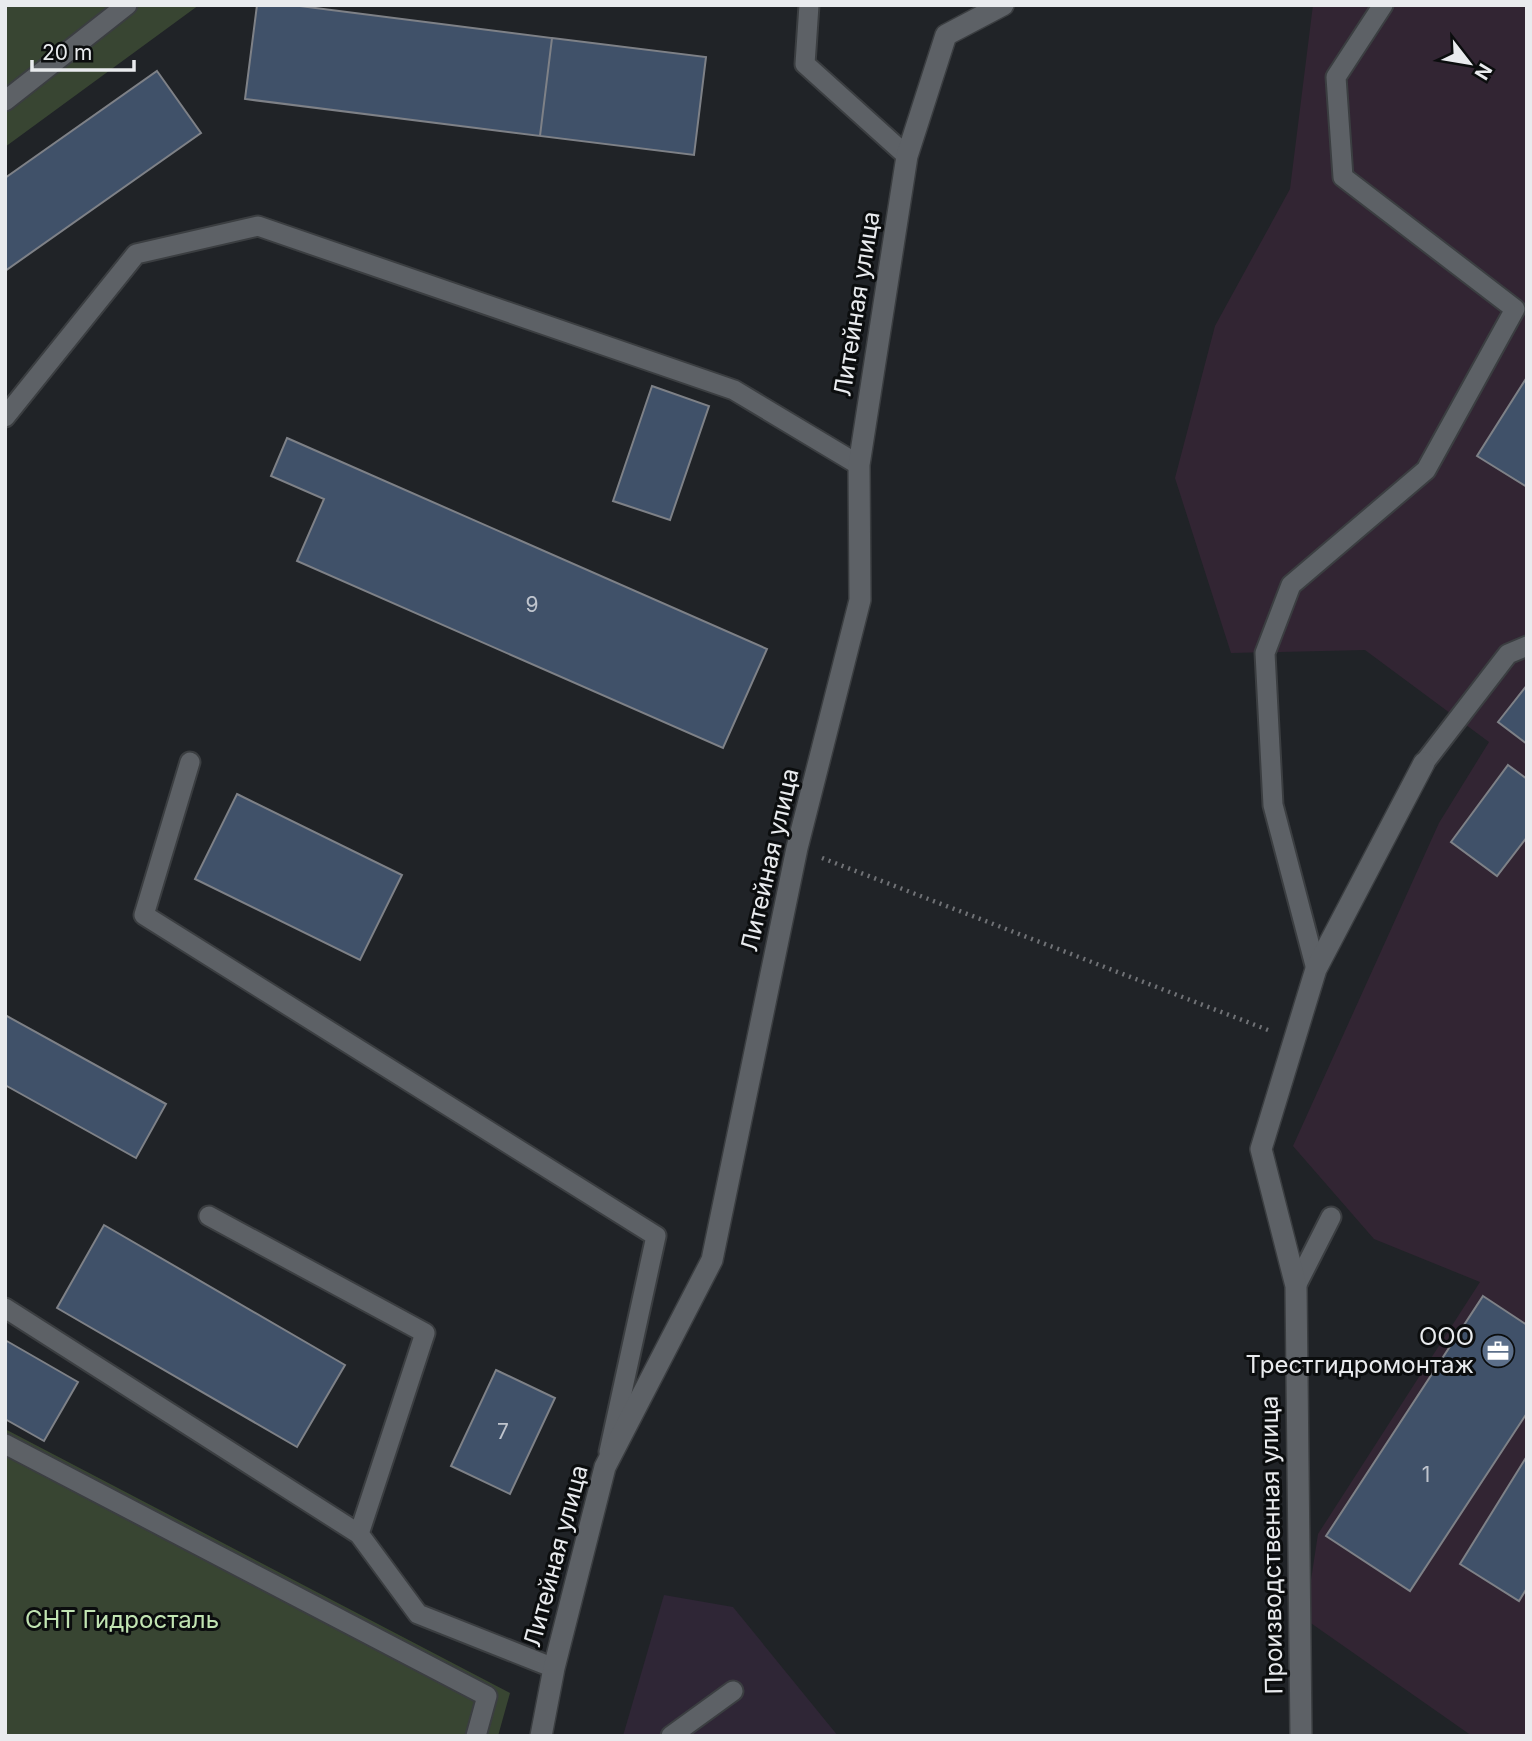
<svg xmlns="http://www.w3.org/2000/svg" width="1532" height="1741" viewBox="0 0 1532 1741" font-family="Inter,sans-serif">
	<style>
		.commercial { fill: #2f2636 }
		.industrial { fill: #322533 }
		.green { fill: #384532 }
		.building { fill: #405169; stroke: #7e8187; stroke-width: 2 }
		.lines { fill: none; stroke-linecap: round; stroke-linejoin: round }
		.service-casing { stroke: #3b3e41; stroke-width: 23 }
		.minor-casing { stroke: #3b3e41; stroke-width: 24 }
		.path { stroke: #707276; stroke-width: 4.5; stroke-dasharray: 2 5; stroke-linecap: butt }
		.service { stroke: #5d6166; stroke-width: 19 }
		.minor { stroke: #5d6166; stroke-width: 21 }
		.labels { text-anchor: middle; stroke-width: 6; stroke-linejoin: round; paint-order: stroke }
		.number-label { font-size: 21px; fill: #bfc4cd }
		.street-label { font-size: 24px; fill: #e9ebee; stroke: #0b0d0e }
		.poi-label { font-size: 24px; fill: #e9ebee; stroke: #0b0d0e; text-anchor: end }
		.park-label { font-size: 24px; fill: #c1e4b2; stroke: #0b0d0e }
	</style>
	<rect width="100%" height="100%" fill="#202327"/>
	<path class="commercial" d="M664 1595 733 1607 838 1736H623Z"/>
	<path class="industrial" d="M1313 5H1527V1736H1472L1305 1619 1318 1534 1480 1282 1374 1239 1293 1146 1439 823 1489 742 1365 650 1231 653 1175 478 1215 326 1290 189Z"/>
	<path class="green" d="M5 5H199L5 147Z
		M5 1429 510 1693 498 1736H5Z"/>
	<path class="building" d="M257 5H292L552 38 540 136 245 99Z
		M552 38 706 57 694 155 540 136Z
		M157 71 201 133 5 271V178Z
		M1527 377V487L1477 456Z
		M652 386 709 406 670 520 613 501Z
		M287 438 767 649 723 748 297 561 324 499 271 476Z
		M1527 685V744L1498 722Z
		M1508 765 1527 779V837L1497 876 1451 842Z
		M237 794 402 875 360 960 195 879Z
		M5 1015 166 1104 136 1158 5 1085Z
		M104 1225 345 1365 297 1447 57 1308Z
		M1483 1296 1527 1325V1413L1410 1591 1326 1536Z
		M5 1340 78 1382 44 1441 5 1419Z
		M496 1370 555 1398 510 1494 451 1466Z
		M1527 1456V1588L1519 1601 1460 1564Z"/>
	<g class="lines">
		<defs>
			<path id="service" d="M809 5 805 64 907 156
				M5 101 127 5
				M5 417 136 254 258 226 734 390 859 465
				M190 762 144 915 656 1236 609 1452
				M1424 763 1508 654 1527 646
				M1316 969 1273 805 1265 653 1291 585 1426 470 1515 309 1343 177 1336 77 1383 5
				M209 1216 425 1333 359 1534
				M1296 1286 1331 1217
				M5 1308 359 1534 418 1614 554 1668
				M5 1444 487 1696 476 1736
				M671 1736 733 1691"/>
			<path id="minor" d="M541 1736 554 1668 605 1467 712 1260 797 848 860 600 859 465 907 156 946 35 1003 5
				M1301 1736 1296 1286 1261 1149 1316 969 1424 763"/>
		</defs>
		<use href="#service" class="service-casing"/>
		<use href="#minor" class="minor-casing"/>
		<path class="path" d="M822 858 1268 1030"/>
		<use href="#service" class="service"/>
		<use href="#minor" class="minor"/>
	</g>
	<defs>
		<symbol id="office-disc" viewBox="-11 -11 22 22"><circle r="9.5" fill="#5c6f8a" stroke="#0b0d0e"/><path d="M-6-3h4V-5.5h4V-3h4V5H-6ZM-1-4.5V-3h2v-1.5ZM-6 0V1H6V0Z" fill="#fff"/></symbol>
	</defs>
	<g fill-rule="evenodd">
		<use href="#office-disc" x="1479" y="1332" width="38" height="38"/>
	</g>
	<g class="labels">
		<g class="number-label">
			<text x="532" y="612">9</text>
			<text x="503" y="1439">7</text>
			<text x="1426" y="1482">1</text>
		</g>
		<g class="street-label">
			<text transform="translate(857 304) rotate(-81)" y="8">Литейная улица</text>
			<text transform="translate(770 860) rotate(-77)" y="8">Литейная улица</text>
			<text transform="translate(1272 1545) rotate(-91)" y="8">Производственная улица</text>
			<text transform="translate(556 1556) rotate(-75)" y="8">Литейная улица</text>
		</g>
		<g class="poi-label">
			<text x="1474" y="1345">ООО<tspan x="1474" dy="28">Трестгидромонтаж</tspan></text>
		</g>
		<g class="park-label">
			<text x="122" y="1628">СНТ Гидросталь</text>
		</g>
	</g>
	<rect width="1532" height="1741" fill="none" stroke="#e9ebee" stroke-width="14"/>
	<g transform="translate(1469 63) rotate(121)" stroke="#0b0d0e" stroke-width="5" paint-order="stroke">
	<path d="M0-5L12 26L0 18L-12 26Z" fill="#e9ebee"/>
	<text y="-10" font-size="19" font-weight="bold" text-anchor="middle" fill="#e9ebee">N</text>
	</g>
	<path d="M32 60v10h102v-10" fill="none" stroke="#e9ebee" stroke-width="3.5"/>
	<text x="42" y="60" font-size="21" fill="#e9ebee" stroke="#0b0d0e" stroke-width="5" paint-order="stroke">20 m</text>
</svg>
